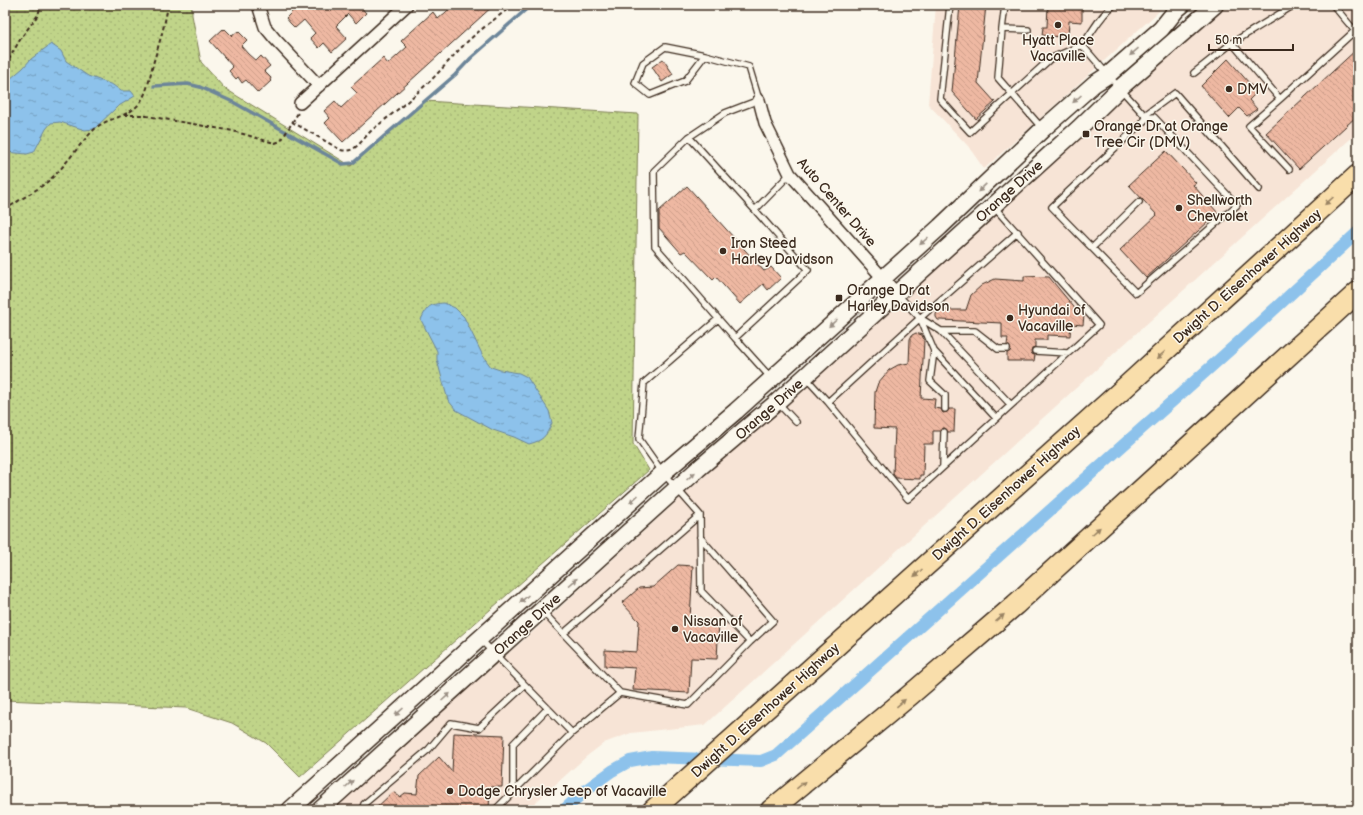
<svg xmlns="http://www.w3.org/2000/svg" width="1363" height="815" viewBox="0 0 1363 815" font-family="'Balsamiq Sans',sans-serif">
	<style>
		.built { fill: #f7e4d6 }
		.grass { fill: url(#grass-dots); stroke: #7e7f54 }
		.water { fill: url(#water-ripples); stroke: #6c8599 }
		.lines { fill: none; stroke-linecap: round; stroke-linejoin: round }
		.stream { stroke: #6c8599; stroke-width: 3.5 }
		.canal { stroke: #8dc2eb; stroke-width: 12 }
		.building { fill: url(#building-back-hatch); stroke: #3b2a1e }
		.lane-casing { stroke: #3b2a1e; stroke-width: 8 }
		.street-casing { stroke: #3b2a1e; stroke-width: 14 }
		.secondary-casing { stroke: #3b2a1e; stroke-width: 19 }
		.highway-casing { stroke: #3b2a1e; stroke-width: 23 }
		.path { stroke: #3b2a1e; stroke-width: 2; stroke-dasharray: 4 3; stroke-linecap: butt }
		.lane { stroke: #fbf7ec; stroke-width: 5.5 }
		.street { stroke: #fbf7ec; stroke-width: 11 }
		.secondary { stroke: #fbf7ec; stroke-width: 16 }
		.highway { stroke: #f9deab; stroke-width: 20 }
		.oneway { fill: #9b9085 }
		.oneway2 { fill: #9a8464 }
		.poi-dot { fill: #3b2a1e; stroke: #fbf7ec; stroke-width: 1.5 }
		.labels { text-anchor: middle; stroke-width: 3; stroke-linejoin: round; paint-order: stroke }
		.poi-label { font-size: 14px; fill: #3b2a1e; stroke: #fbf7ec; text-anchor: start }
		.street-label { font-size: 14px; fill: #3b2a1e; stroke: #fbf7ec }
	</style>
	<defs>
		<pattern id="grass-dots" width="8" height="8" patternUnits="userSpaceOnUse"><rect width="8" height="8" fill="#c0d489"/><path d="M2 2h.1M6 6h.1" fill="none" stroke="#a6b676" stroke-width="1.8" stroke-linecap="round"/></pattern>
		<pattern id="water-ripples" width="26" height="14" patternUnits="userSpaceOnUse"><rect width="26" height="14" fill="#8dc2eb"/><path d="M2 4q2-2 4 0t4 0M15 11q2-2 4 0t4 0" fill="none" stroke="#749ebe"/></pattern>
		<pattern id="building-back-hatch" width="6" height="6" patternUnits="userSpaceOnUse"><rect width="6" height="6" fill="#eeb8a2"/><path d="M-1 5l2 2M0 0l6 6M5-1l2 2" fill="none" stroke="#cd9e8b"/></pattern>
	</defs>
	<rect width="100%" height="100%" fill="#fbf7ec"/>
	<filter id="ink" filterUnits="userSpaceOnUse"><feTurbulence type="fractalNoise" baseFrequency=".025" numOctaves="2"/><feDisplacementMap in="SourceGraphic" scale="8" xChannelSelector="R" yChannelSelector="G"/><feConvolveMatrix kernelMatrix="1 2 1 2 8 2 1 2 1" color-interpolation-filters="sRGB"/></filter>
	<g filter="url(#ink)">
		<path class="built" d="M936 5H1166L984 169 968 146 928 104Z
			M1226 5H1358V132L705 725 631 733 604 743 587 756 527 810H329L535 630 1211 16Z"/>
		<path class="grass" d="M5 5H192V15L201 62 224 88 351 166 425 101 638 114 633 444 649 470 300 777 266 743 232 723 186 708 5 700Z"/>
		<path class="water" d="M51 44 61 51 66 61 88 76 113 85 121 91H131L135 96 117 107 94 129 85 130 60 122 51 123 46 129 34 152 27 154 5 152V87L10 79 23 68 31 59Z
			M444 303 455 308 464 317 483 356 491 367 500 370 519 373 527 377 549 411 552 423C545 437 544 440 529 444L514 437 493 430 456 410 448 400 444 386 437 360V351L421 320C427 306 430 304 444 303Z"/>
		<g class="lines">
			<path class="stream" d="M154 86 188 84 200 87 233 102 343 164 353 163 455 75 471 58 531 5"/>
			<path class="canal" d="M564 810 587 789 612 771 630 761 652 757 761 761 776 755 1241 340 1358 232"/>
		</g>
		<path class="building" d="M290 5H359L366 13 356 23 348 14 336 26 347 38 332 52 324 43 319 48 310 38 315 33 304 20 295 28 290 23 286 18 294 10Z
			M454 5H494L343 142 325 123 330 118 324 111 335 101 341 108 357 93 351 87 383 58 388 64 407 47 401 41 433 12 438 19Z
			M960 5H986L978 83 995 102 976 119 952 92Z
			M1048 5H1082V22L1069 21 1068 38 1042 35 1043 27H1047Z
			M223 29 224 30 225 29 232 36 238 31 247 40 241 46 248 54 256 61 261 56 270 66 264 71 271 78 270 80 271 81 258 93 246 80 242 83 238 77 236 79 229 71 233 67 210 41Z
			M1358 48V115L1299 169 1266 133Z
			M663 59 673 74 662 82 652 67Z
			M1228 59 1257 92 1249 100 1257 109 1247 116 1239 108 1229 118 1201 86Z
			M1166 151 1196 183 1193 185 1218 213 1146 278 1120 250 1157 215 1129 185Z
			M687 186 764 271 771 267 781 278 768 290 763 284 740 304 716 277 713 280 685 251 681 253 659 228V211Z
			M1024 276 1049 277 1078 312 1079 310 1084 315 1083 325 1071 324 1070 336 1047 335V340H1035V347L1032 348 1031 351 1032 354 1035 355 1034 361H1007V353L1010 351 1011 349 1007 345 1008 338H1002V323L941 320H938L936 317V314L939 310H966L971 295 982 285 995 279 1024 281Z
			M916 333 922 335 924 340 921 398 935 399 934 408 941 409 943 413 947 412 949 409H955L954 432H948L945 428H942L940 431H933V444H924L923 475H920V479L896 478 893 474 895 429 874 428 875 392 878 383 889 370 898 365 909 363 910 339 912 335Z
			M678 565 693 566 690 619 719 621 717 659 691 658 689 693 633 690 635 668 605 666V650L637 652 639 621 622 603 639 588 653 587Z
			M454 733 504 735 502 787H490L489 810H374L393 792 400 797 405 793 417 794 419 776 439 757 452 772Z"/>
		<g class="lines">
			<defs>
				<path id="lane" d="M950 5 940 99 970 132 1050 59 1082 45 1108 75 1147 118 1052 207 1136 293 1237 205 1154 117 1147 118
					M1005 5 1002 29 1028 30
					M1333 5 1355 31
					M1002 29 998 78 1041 127
					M1082 45C1093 32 1100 15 1114 5
					M1194 73 1232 43
					M1280 99 1358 28
					M1145 115 1175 93 1259 189
					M689 137 725 113 759 100 749 67 705 55 685 81 650 95 635 83 643 63 665 47 705 55
					M1289 169 1249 126 1280 99 1232 43 1294 5
					M755 210 689 137 654 171 655 246 735 338 808 270 755 210 790 174
					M1092 248 1139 202
					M897 294 920 318 941 331 1011 405
					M920 318 934 351 996 418
					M941 331H975L998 349H1007
					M735 338 771 378
					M934 351 930 381 945 395V409
					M1035 351 1068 353
					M805 377 828 402 920 318 1018 232
					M777 402 796 422
					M828 402 908 499 1099 325 995 208
					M943 466 944 432
					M700 537 773 621 750 642
					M542 611 620 693 572 733
					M564 633 700 515
					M481 640 525 685
					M620 693 688 705 750 642 701 591 700 515 663 473 639 439 644 383 718 319
					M513 791V744L547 709
					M362 810 364 804 429 749 451 723 479 728 525 685 572 733 495 810"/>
				<path id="street" d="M258 5 265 27 275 39 319 86
					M759 100 765 123 790 174 897 294
					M300 103 407 5"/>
				<path id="secondary" d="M290 810 663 473 736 411 940 227 1043 129 1094 84 1108 75 1161 29 1177 9 1182 5
					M320 810 698 469 777 402 1079 128 1120 88 1215 5"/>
				<path id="highway" d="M653 810 1121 391 1358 175
					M771 810 909 696 1015 605 1358 292"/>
			</defs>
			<use href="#lane" class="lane-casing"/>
			<use href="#street" class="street-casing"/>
			<use href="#secondary" class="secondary-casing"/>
			<use href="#highway" class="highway-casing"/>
			<path class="path" d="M5 66 21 38 38 15 41 5
				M124 115H141L233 131 267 141 275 143 281 141 298 113
				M292 122 341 150C356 154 362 139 372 130 391 115 410 100 428 83 442 70 454 54 468 41 482 28 498 17 513 5
				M5 210C21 198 41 189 55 175 69 161 82 140 97 127 110 117 131 117 141 101 148 90 150 76 153 64 159 44 165 25 168 5"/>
			<use href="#lane" class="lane"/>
			<use href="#street" class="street"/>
			<use href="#secondary" class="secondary"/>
			<use href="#highway" class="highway"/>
		</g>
		<defs><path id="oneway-solid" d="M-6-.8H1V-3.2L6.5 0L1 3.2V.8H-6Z"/></defs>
		<g class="oneway">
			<use href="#oneway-solid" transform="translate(1134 52) rotate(139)"/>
			<use href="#oneway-solid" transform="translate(1077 99) rotate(138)"/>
			<use href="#oneway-solid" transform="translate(982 188) rotate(136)"/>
			<use href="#oneway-solid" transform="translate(924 241) rotate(138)"/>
			<use href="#oneway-solid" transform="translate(833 323) rotate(138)"/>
			<use href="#oneway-solid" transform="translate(691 476) rotate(-42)"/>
			<use href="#oneway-solid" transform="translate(634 499) rotate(138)"/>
			<use href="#oneway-solid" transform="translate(573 582) rotate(-42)"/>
			<use href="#oneway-solid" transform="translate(524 599) rotate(138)"/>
			<use href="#oneway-solid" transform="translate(446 697) rotate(-42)"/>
			<use href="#oneway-solid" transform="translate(399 712) rotate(138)"/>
			<use href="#oneway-solid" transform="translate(349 784) rotate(-42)"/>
		</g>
		<g class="oneway2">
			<use href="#oneway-solid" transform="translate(1329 201) rotate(138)"/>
			<use href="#oneway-solid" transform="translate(1161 355) rotate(138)"/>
			<use href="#oneway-solid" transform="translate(1096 531) rotate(-42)"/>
			<use href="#oneway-solid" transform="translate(918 573) rotate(138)"/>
			<use href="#oneway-solid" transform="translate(1000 618) rotate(-41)"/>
			<use href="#oneway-solid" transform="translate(901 703) rotate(-40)"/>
			<use href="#oneway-solid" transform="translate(801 785) rotate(-39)"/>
		</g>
	</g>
	<g class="poi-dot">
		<circle cx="1058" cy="25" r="4"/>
		<circle cx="1229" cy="89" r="4"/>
		<rect x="1082" y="130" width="8" height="8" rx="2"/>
		<circle cx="1179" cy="208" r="4"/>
		<circle cx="723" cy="251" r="4"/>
		<rect x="835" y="294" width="8" height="8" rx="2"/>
		<circle cx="1010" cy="318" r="4"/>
		<circle cx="675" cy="629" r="4"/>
		<circle cx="450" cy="791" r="4"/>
	</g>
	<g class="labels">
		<g class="poi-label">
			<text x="1058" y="45" text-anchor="middle">Hyatt Place<tspan x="1058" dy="16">Vacaville</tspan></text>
			<text x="1237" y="94">DMV</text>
			<text x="1094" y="131">Orange Dr at Orange<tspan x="1094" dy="16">Tree Cir (DMV)</tspan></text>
			<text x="1187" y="205">Shellworth<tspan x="1187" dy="16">Chevrolet</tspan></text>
			<text x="731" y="248">Iron Steed<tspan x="731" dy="16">Harley Davidson</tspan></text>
			<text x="847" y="295">Orange Dr at<tspan x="847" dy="16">Harley Davidson</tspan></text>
			<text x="1018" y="315">Hyundai of<tspan x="1018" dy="16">Vacaville</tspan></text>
			<text x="683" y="626">Nissan of<tspan x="683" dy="16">Vacaville</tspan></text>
			<text x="458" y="796">Dodge Chrysler Jeep of Vacaville</text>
		</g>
		<g class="street-label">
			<text transform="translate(1009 191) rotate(-42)" y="5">Orange Drive</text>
			<text transform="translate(837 202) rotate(49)" y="5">Auto Center Drive</text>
			<text transform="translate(1247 276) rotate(-42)" y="5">Dwight D. Eisenhower Highway</text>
			<text transform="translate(769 409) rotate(-41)" y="5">Orange Drive</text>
			<text transform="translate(1006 493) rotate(-42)" y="5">Dwight D. Eisenhower Highway</text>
			<text transform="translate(527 624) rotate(-42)" y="5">Orange Drive</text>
			<text transform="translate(765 710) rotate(-42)" y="5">Dwight D. Eisenhower Highway</text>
		</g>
	</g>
	<rect width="1363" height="815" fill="none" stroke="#fbf7ec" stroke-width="20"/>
	<rect x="10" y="10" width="1343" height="795" fill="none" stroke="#3b2a1e" stroke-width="1.5" filter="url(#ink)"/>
	<path d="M1209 44v6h84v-6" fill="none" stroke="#3b2a1e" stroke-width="2"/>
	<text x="1215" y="44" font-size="12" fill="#3b2a1e" stroke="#fbf7ec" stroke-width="3" paint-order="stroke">50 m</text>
</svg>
